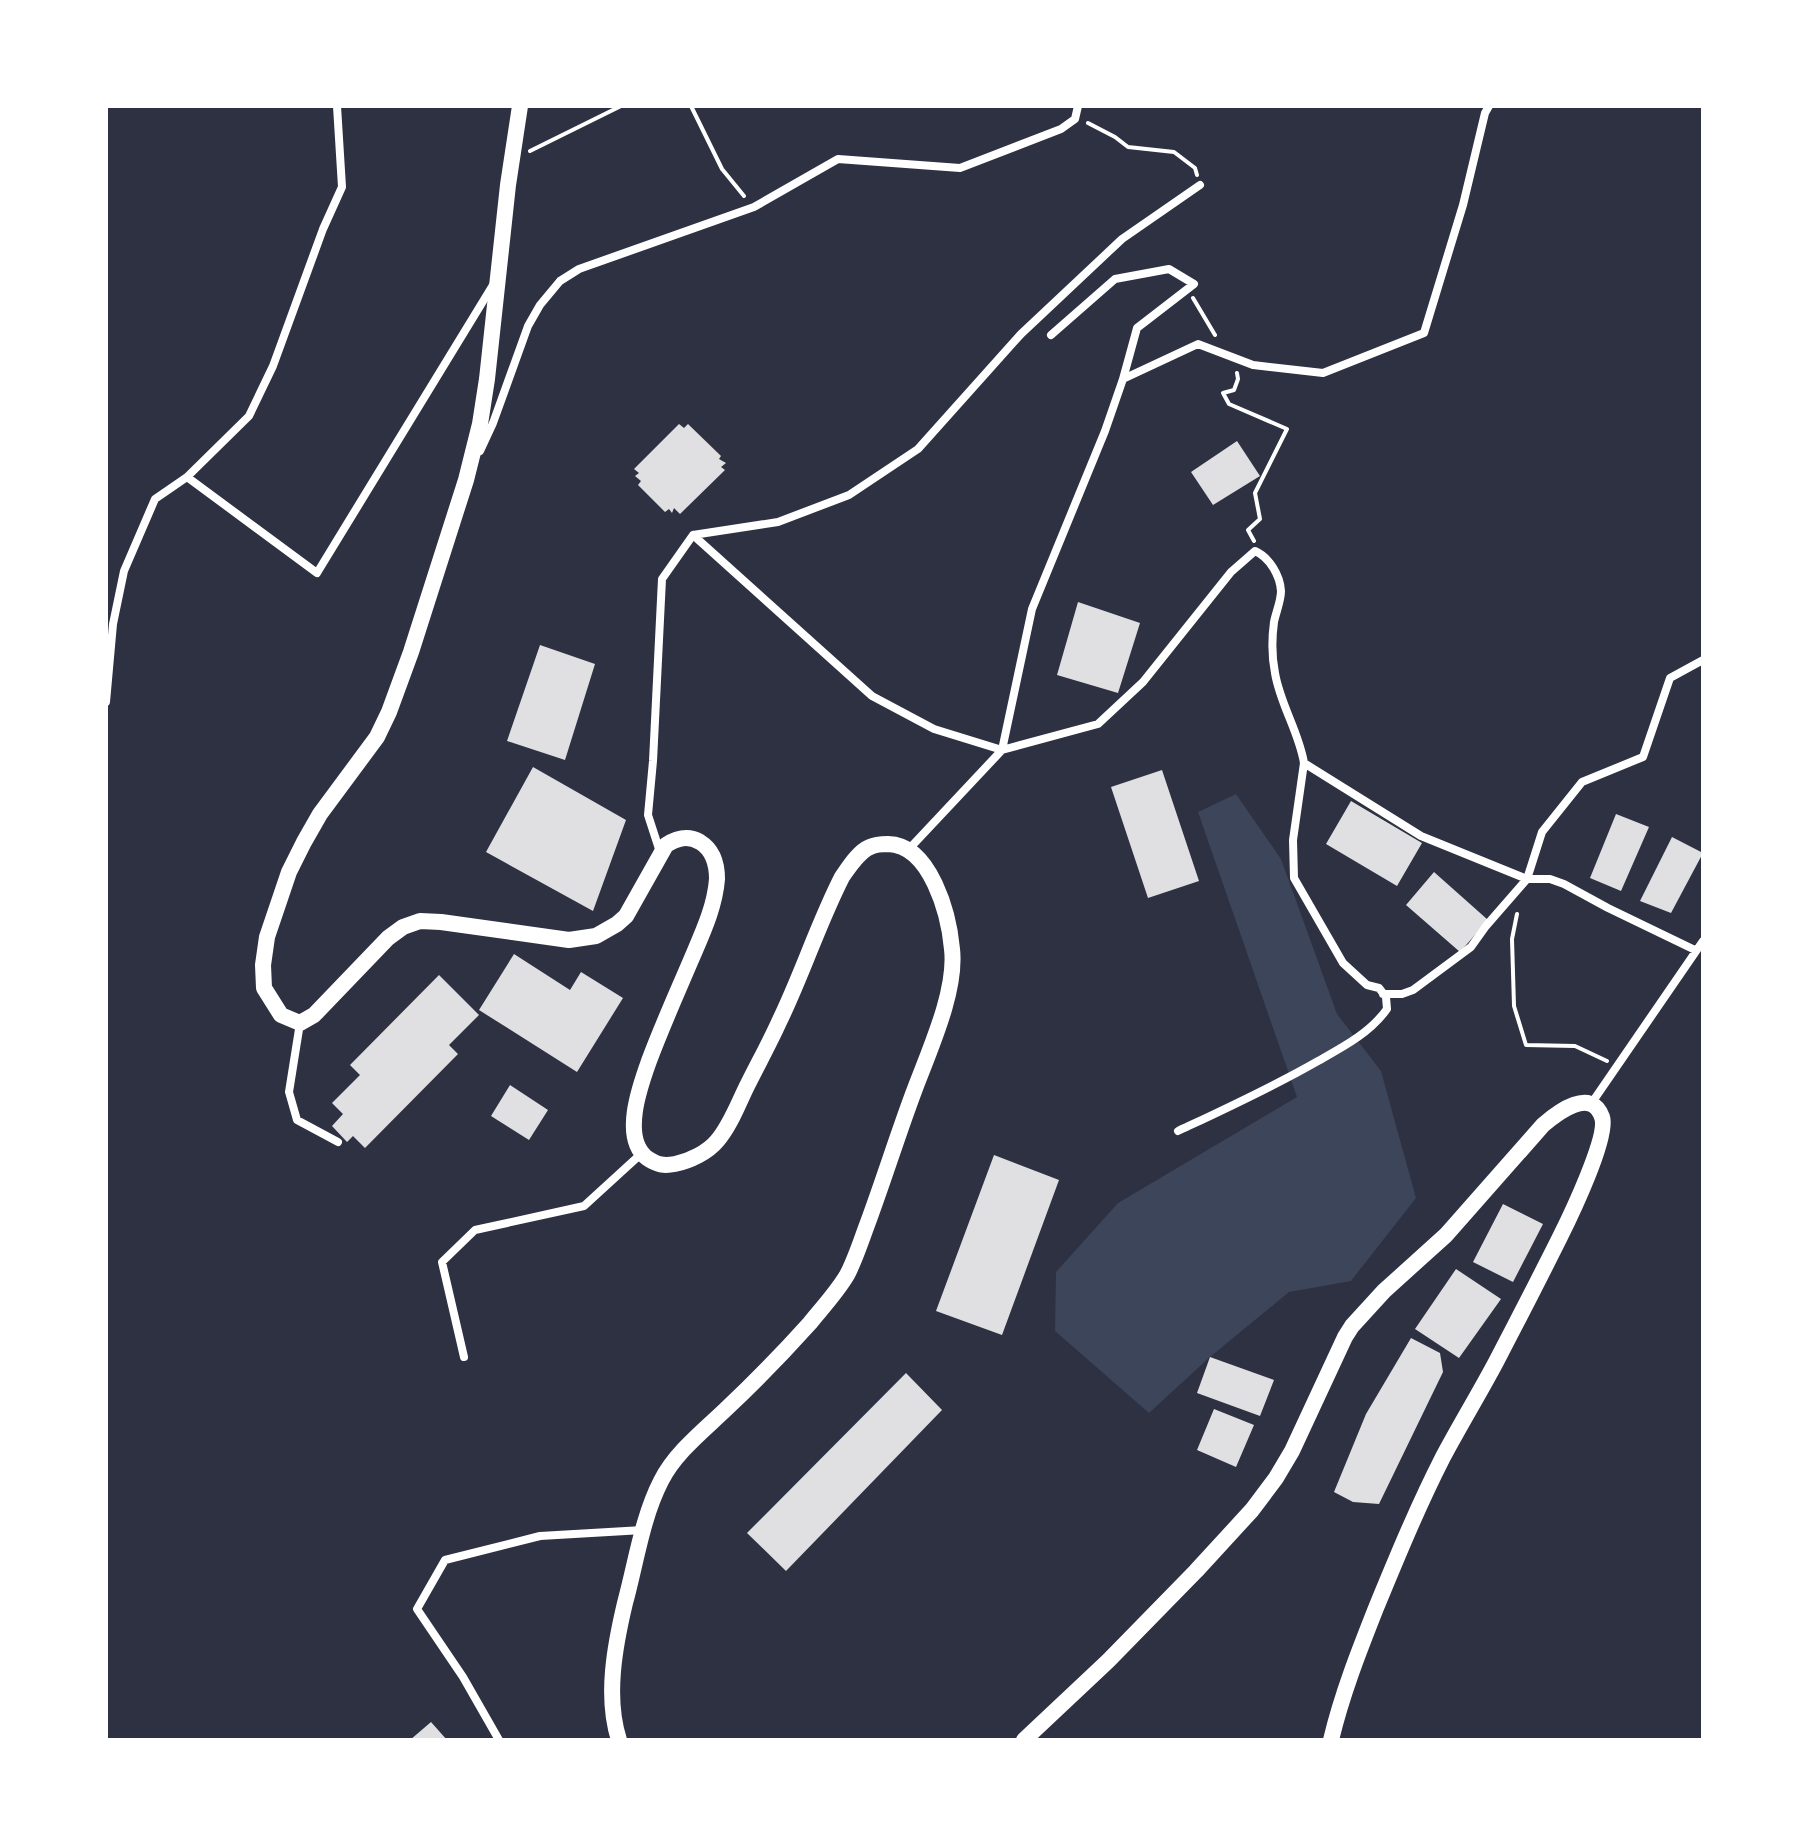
<svg xmlns="http://www.w3.org/2000/svg" width="1809" height="1846" viewBox="0 0 1809 1846" font-family="'PT Sans',sans-serif">
	<style>
		.green { fill: #3c4559 }
		.building { fill: #e0e0e3 }
		.lines { fill: none; stroke-linecap: round; stroke-linejoin: round }
		.path { stroke: #fff; stroke-width: 4 }
		.minor { stroke: #fff; stroke-width: 8 }
		.secondary { stroke: #fff; stroke-width: 16 }
	</style>
	<rect width="100%" height="100%" fill="#2d3142"/>
	<path class="green" d="M1236 794 1281 859 1337 1014 1381 1071 1416 1198 1351 1281 1289 1292 1210 1357 1149 1413 1055 1331 1056 1272 1118 1203 1297 1097 1198 812Z"/>
	<path class="building" d="M679 424 684 428 688 424 721 456 719 459 726 463 721 467 725 470 680 514 674 508 672 513 669 509 665 512 638 485 641 481 635 476 639 473 634 469Z
		M1237 441 1260 476 1213 505 1191 472Z
		M1078 602 1140 623 1118 693 1057 675Z
		M540 645 595 664 565 760 507 741Z
		M533 767 626 820 593 911 486 852Z
		M1162 770 1199 881 1148 898 1111 787Z
		M1351 801 1422 843 1397 886 1326 844Z
		M1616 814 1649 827 1621 891 1590 878Z
		M1672 837 1703 853 1671 913 1640 901Z
		M1434 872 1488 920 1460 952 1406 905Z
		M514 954 570 990 581 972 623 998 577 1072 479 1010Z
		M439 975 479 1015 449 1045 458 1054 365 1148 353 1136 347 1142 332 1126 343 1114 332 1103 360 1075 350 1065Z
		M510 1085 548 1110 529 1140 491 1116Z
		M994 1155 1059 1180 1002 1335 936 1311Z
		M1503 1204 1543 1224 1513 1282 1473 1262Z
		M1456 1269 1501 1299 1459 1358 1415 1329Z
		M1411 1338 1440 1353 1443 1372 1379 1504 1353 1502 1334 1492 1366 1414Z
		M1210 1357 1274 1380 1260 1416 1197 1393Z
		M906 1373 942 1410 786 1571 747 1533Z
		M1214 1409 1254 1425 1236 1467 1197 1450Z
		M431 1722 447 1740H410Z"/>
	<g class="lines">
		<path class="path" d="M691 106 722 169 744 196
			M1088 123 1115 137 1128 147 1174 152 1195 168 1197 175
			M530 151 621 106
			M1193 298 1215 335
			M1237 373 1238 379 1234 390 1223 393 1229 404 1287 429 1255 493 1260 519 1248 530 1254 541
			M1517 914 1512 939 1514 1006 1526 1045 1575 1046 1607 1061"/>
		<path class="minor" d="M1051 335 1115 279 1169 269 1194 284 1137 328 1123 379
			M480 451 493 423 528 326 540 305 560 281 579 269 754 207 838 159 960 168 1061 129 1075 119 1078 106
			M187 477 317 573 493 285
			M693 535 872 696 934 729 1002 750 1032 609 1105 431 1123 379 1198 344 1253 365 1323 373 1424 333 1463 205 1485 113 1489 106
			M106 702 113 624 124 571 155 499 187 477 249 416 273 366 323 229 342 187 337 106
			M1304 763 1421 836 1527 879 1542 832 1582 782 1643 757 1670 678 1703 660
			M909 849 1002 750 1098 724 1143 682 1231 572 1255 551C1269 557 1280 575 1281 591 1281 601 1276 612 1274 622 1272 637 1272 658 1275 673 1280 704 1299 732 1304 763L1293 840 1294 878 1343 963 1367 985 1379 988 1386 997 1387 1009C1370 1033 1343 1047 1318 1061 1273 1087 1225 1109 1178 1131
			M660 852 648 815 653 761 662 579 693 535 778 522 849 495 918 449 1021 334 1122 239 1200 185
			M1383 994H1402L1413 990 1471 947 1486 926 1527 879H1550L1564 884 1608 908 1695 950
			M300 1023 289 1092 297 1120 338 1142
			M1591 1104 1703 941
			M464 1357 442 1262 475 1230 584 1206 642 1153
			M499 1740 463 1677 417 1609 445 1560 540 1536 643 1530"/>
		<path class="secondary" d="M520 106 508 185 487 379 480 424 466 480 411 652 389 712 377 737 320 814 304 842 289 872 267 937 263 965 264 988 281 1015 300 1023 314 1015 388 938 403 927 420 921 441 922 569 940 596 936 617 924 626 916 666 845C677 838 688 835 700 842 713 850 717 865 717 879 715 907 702 934 691 960 677 993 662 1026 649 1061 640 1086 621 1138 647 1158 657 1165 664 1166 675 1164 690 1161 708 1152 717 1141 731 1125 739 1101 749 1082 759 1062 770 1042 779 1022 802 975 818 924 842 877 849 867 858 852 870 847 876 844 882 844 888 844 931 845 949 915 952 949 957 992 928 1053 913 1094 897 1137 883 1182 867 1225 861 1241 855 1260 847 1275 837 1292 822 1308 810 1323 783 1353 755 1382 725 1410 703 1431 675 1453 661 1481 642 1518 636 1563 625 1603 615 1645 605 1697 619 1740
			M1024 1740 1108 1661 1196 1571 1252 1510 1276 1478 1292 1451 1345 1337 1352 1326 1384 1291 1446 1235 1543 1125C1558 1112 1591 1087 1602 1117 1609 1136 1570 1217 1560 1237 1539 1279 1518 1320 1496 1362 1479 1394 1460 1425 1443 1457 1418 1506 1397 1557 1376 1608 1359 1651 1342 1694 1331 1740"/>
	</g>
	<rect width="1809" height="1846" fill="none" stroke="#ffffff" stroke-width="216"/>
</svg>
